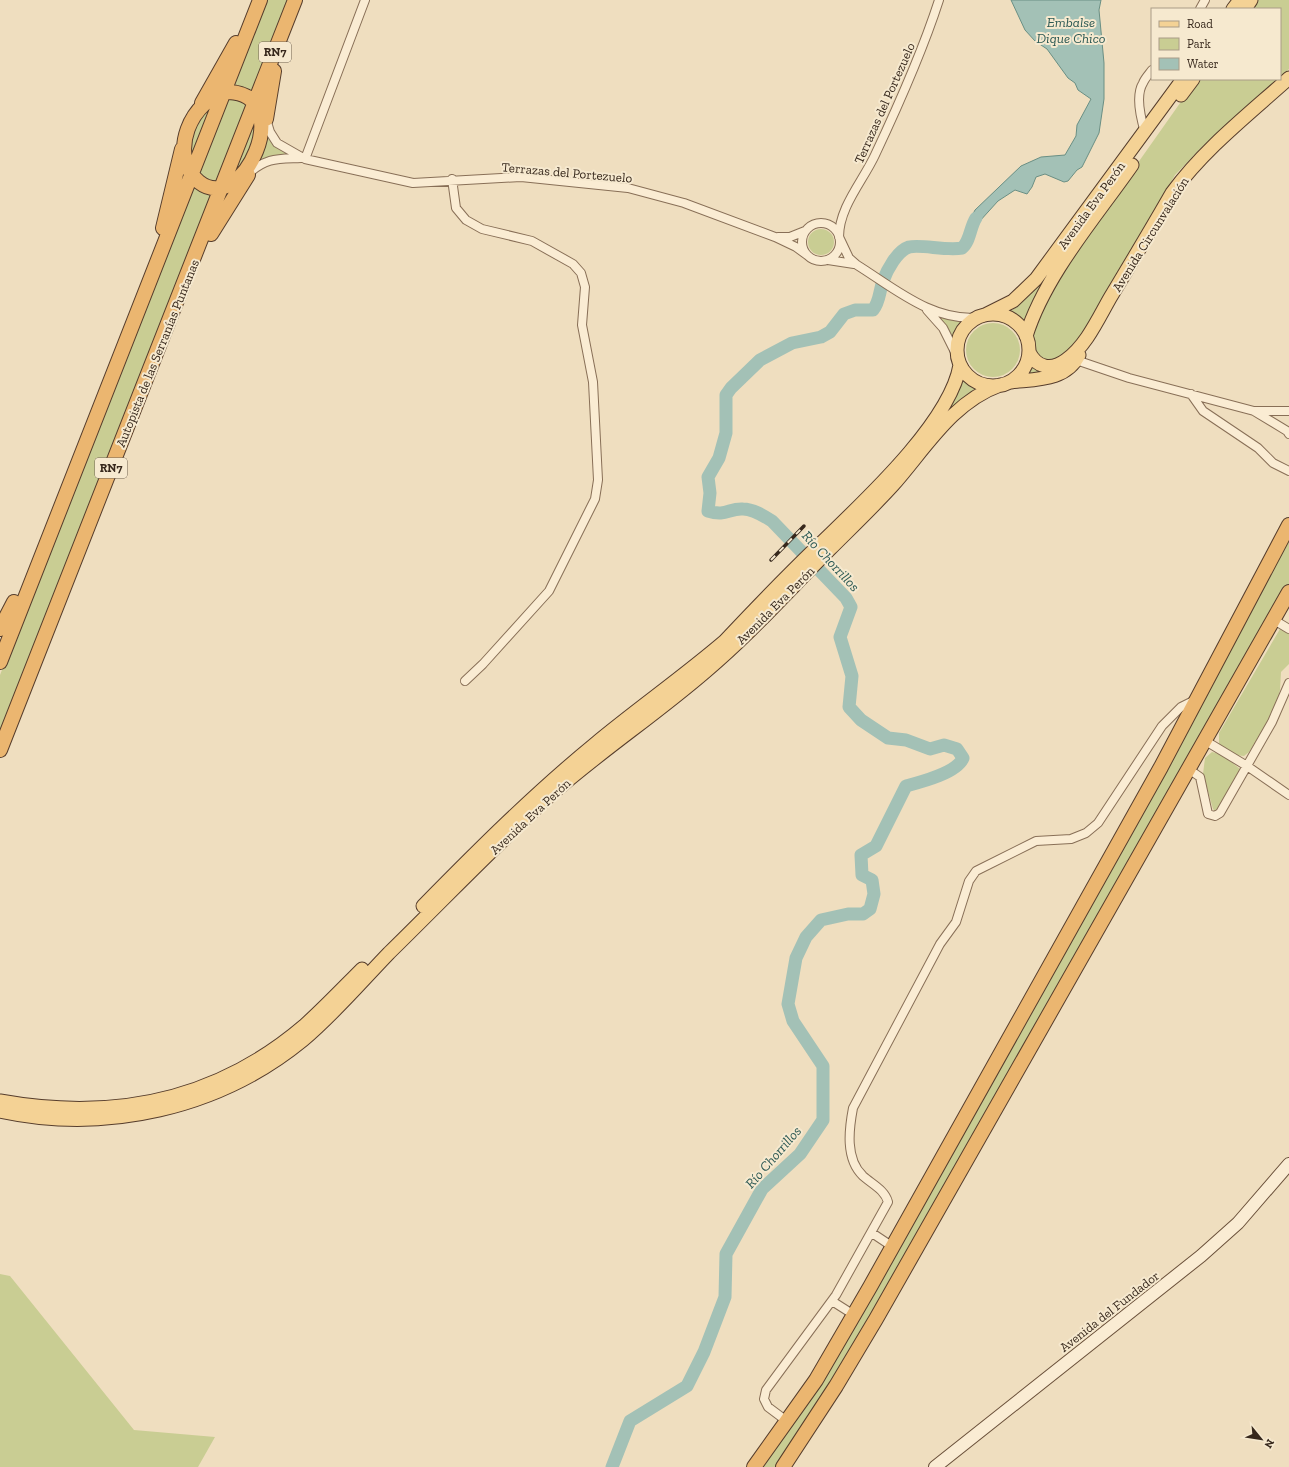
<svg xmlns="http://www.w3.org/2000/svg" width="1289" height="1467" viewBox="0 0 1289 1467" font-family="'Zilla Slab',serif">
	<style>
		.green { fill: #c9cd93 }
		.water { fill: #a3c1b6; stroke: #6a8f84 }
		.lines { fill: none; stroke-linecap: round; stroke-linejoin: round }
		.river { stroke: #a3c1b6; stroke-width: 13 }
		.minor-casing { stroke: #886f57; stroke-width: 10 }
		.secondary-casing { stroke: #6a503a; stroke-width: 14 }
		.primary-casing { stroke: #563d2c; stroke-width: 15 }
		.trunk-casing { stroke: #563d2c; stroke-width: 16 }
		.minor { stroke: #faecd3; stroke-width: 8 }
		.secondary { stroke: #faecd3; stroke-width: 12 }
		.primary { stroke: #f4d295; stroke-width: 13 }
		.trunk { stroke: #ebb670; stroke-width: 14 }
		.rail-casing { stroke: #37281c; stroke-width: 3.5 }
		.rail { stroke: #f6e9cf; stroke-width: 2; stroke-dasharray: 6; stroke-linecap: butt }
		.labels { text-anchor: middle; stroke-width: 4; stroke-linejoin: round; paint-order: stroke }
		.shield { fill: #f6e9cf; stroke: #706252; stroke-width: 1 }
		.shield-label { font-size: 12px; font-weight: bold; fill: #37281c }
		.street-label { font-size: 13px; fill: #37281c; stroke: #f6e9cf }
		.water-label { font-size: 14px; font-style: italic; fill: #2b5853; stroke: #f6e9cf }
	</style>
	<rect width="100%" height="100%" fill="#efdebf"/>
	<path class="green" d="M265 0H290L254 92 231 83Z
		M1257 0H1289V69L1280 77V9H1252Z
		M1190 79 1065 255 1023 327 1006 316V315L1020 304 1039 284Z
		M1197 79H1278L1201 148 1175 175 1107 295 1074 349 1045 365 1031 349 1033 330 1039 310 1099 218Z
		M226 97 248 103 219 183 196 174Z
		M215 100 190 160 192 127Z
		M255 116 257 120 253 150 230 179Z
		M265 129 286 152 285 156 258 163 256 162Z
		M193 181 216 191 0 735V675Z
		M808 242a13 13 0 1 1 26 0a13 13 0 1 1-26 0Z
		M936 315 966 321 960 332 956 350Z
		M966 350a27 27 0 1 1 54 0a27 27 0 1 1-54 0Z
		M1029 365 1033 367 1063 369 1022 376Z
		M961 377 978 388 867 505Z
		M1289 531V584L875 1312 777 1467H759L787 1431Z
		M1280 629 1289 632V664L1281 672 1280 690 1275 711 1249 752 1244 756 1234 755 1219 745V733Z
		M1212 752 1223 755 1240 769 1218 811H1215L1213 809 1203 774 1205 758Z
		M0 1274 10 1276 134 1430 215 1437 198 1467H0Z"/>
	<path class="water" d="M1011 0H1101L1099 10 1104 63V99L1099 133 1082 167 1077 170 1068 181 1064 182 1045 174 1036 177 1032 187 1027 194 1015 190 998 201 969 233V222L975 210 1021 166 1041 157 1065 155 1076 136 1077 125 1091 99 1078 90 1075 83 1068 78 1047 49 1035 41 1025 30Z"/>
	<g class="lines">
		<path class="river" d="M612 1467 630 1421 687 1386 704 1352 725 1297 726 1254 762 1189 800 1154 823 1120V1066L793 1021 788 1004 796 958 806 937 821 920 848 914H863L870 909 874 894 872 880 862 875 861 855 876 846 906 786C921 782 957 773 963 758L957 749 944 745 930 749 906 740 888 738 861 720 849 707 852 676 840 637 851 607 846 598 772 521C764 516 753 509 743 509 729 508 726 517 708 511L710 493 708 477 719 458 726 433V395L731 388 760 360 792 343 821 337 830 332 844 314 855 310H873C880 301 879 292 883 281 887 270 897 251 909 247 921 244 946 251 962 248 970 242 970 227 976 218"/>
		<defs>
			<path id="minor" d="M1200 9 1205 0
				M266 119 270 132 277 143 305 159 413 183 521 177 628 188 684 203 775 237 796 247 807 255
				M1145 132C1141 119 1135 96 1143 83 1145 78 1149 74 1152 70
				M305 159 365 0
				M248 174C267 157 278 159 301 158
				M452 179 456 208 466 220 482 229 532 241 573 264 581 273 585 287 582 325 593 382 598 480 595 499 549 591 483 664 465 681
				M802 242a19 19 0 1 1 38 0a19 19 0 1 1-38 0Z
				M778 237H790L805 231
				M839 237C839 207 863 181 875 155 899 104 922 53 939 0
				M840 239 849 258 857 265C894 288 934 323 980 317
				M828 260 854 264
				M927 310 943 328 958 358
				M1076 360 1129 378 1254 411 1287 431 1289 434
				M1191 394 1203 411 1258 448 1273 463 1289 471
				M1255 411H1289
				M1274 620 1289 629
				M1204 740 1247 766 1289 795
				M1187 768 1200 777 1208 814 1215 816 1220 813 1272 722 1289 683
				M872 1233 893 1247
				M832 1301 854 1315
				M788 1422 768 1407 764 1399 766 1390 836 1295 888 1202C885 1190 872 1184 863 1176 845 1159 849 1129 853 1108L940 944 956 922 969 881 976 871 1036 841 1071 839 1086 833 1098 823 1162 726 1181 707 1195 700"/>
			<path id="secondary" d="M935 1467 1201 1256 1238 1223 1289 1164"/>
			<path id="primary" d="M1233 9 1240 0
				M1245 9 1251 0
				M1181 95 1193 79
				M957 350a36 36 0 1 1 72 0a36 36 0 1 1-72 0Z
				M985 315 1013 301 1036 279 1183 79
				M1026 336C1045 275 1095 218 1132 165
				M1029 352C1037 368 1051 371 1066 360 1086 346 1098 319 1110 298 1131 263 1152 228 1172 193 1204 149 1249 114 1289 78
				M1011 382C1036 379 1066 381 1079 355
				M423 906C478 850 534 794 595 744 637 709 683 677 725 641 755 609 785 578 816 548 859 506 950 424 960 365
				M0 1101C111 1121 216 1101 304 1026 324 1008 343 988 362 969
				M0 1111C105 1134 219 1109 303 1040 334 1014 361 982 389 953 441 902 492 849 545 800 596 754 654 716 706 671 750 634 789 590 830 549 851 528 873 507 893 485 925 449 952 402 1000 385"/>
			<path id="trunk" d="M229 92C297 95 243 217 199 182 167 156 191 97 229 92Z
				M202 103 236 43
				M261 119H266L274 71
				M163 228 182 149
				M211 234 248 175
				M0 629 14 602
				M0 662 260 0
				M0 750 295 0
				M754 1467 816 1380 870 1287 1161 767 1289 525
				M783 1467 836 1386 876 1319 1289 592"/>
		</defs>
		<use href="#minor" class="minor-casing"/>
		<use href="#secondary" class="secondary-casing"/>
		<use href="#primary" class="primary-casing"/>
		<use href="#trunk" class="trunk-casing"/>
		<use href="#minor" class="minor"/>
		<use href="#secondary" class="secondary"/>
		<use href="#primary" class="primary"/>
		<use href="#trunk" class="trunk"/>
		<defs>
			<path id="rail" d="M771 560 804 526"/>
		</defs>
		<use href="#rail" class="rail-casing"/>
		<use href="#rail" class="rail"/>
	</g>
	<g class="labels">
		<g class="shield">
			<rect x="259" y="42" width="32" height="20" rx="3"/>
			<rect x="95" y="458" width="32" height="20" rx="3"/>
		</g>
		<g class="shield-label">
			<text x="275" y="56">RN7</text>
			<text x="111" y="472">RN7</text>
		</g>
		<g class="street-label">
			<text transform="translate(884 103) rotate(-66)" y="5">Terrazas del Portezuelo</text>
			<text transform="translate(567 172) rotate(5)" y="5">Terrazas del Portezuelo</text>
			<text transform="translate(1091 205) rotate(-54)" y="5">Avenida Eva Perón</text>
			<text transform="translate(1150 234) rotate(-58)" y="5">Avenida Circunvalación</text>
			<text transform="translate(157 353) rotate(-68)" y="5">Autopista de las Serranías Puntanas</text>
			<text transform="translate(775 605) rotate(-45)" y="5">Avenida Eva Perón</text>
			<text transform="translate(530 816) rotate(-43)" y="5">Avenida Eva Perón</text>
			<text transform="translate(1109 1311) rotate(-38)" y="5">Avenida del Fundador</text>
		</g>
		<g class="water-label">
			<text x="1071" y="27">Embalse<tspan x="1071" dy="16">Dique Chico</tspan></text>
			<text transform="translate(831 561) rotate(47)" y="5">Río Chorrillos</text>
			<text transform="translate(773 1157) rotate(-49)" y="5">Río Chorrillos</text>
		</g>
	</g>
	<rect x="1151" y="8" width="130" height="72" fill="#f6e9cf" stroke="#aa9c87"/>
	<rect x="1159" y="21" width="20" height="6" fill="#f4d295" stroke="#aa9c87"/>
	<text x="1187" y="28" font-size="12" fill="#37281c">Road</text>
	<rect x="1159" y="38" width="20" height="12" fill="#c9cd93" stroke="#aa9c87"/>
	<text x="1187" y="48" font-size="12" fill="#37281c">Park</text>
	<rect x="1159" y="58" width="20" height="12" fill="#a3c1b6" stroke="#aa9c87"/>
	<text x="1187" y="68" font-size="12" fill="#37281c">Water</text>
	<g transform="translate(1261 1439) rotate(120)" stroke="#f6e9cf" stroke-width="3" paint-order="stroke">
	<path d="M0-3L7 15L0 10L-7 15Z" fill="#37281c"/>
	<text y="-6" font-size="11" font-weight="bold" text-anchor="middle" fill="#37281c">N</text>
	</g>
</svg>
